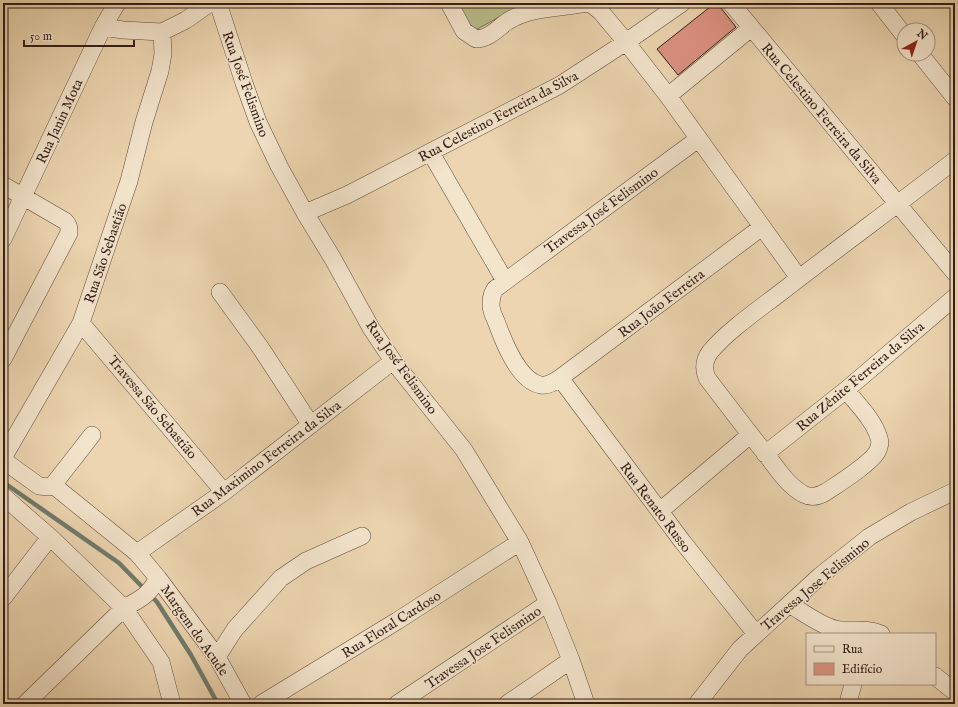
<svg xmlns="http://www.w3.org/2000/svg" width="958" height="707" viewBox="0 0 958 707" font-family="'IM FELL English',serif">
	<style>
		.green { fill: #b9bd8a; stroke: #766e50 }
		.lines { fill: none; stroke-linecap: round; stroke-linejoin: round }
		.stream { stroke: #707b6c; stroke-width: 4.5 }
		.building { fill: #dd9383; stroke: #331e16 }
		.minor-casing { stroke: #614c3c; stroke-width: 18 }
		.minor { stroke: #f3e4cc; stroke-width: 17 }
		.labels { text-anchor: middle; stroke-width: 3; stroke-linejoin: round; paint-order: stroke }
		.street-label { font-size: 14px; fill: #331e16; stroke: #f3e4cc }
	</style>
	<rect width="100%" height="100%" fill="#ecd5b0"/>
	<filter id="stains"><feTurbulence type="fractalNoise" baseFrequency=".005" numOctaves="4"/><feColorMatrix values="0 0 0 0 .2 0 0 0 0 .09 0 0 0 0 .02 0 0 0 .5 -.17"/></filter>
	<radialGradient id="worn" r=".72"><stop offset=".6" stop-color="#630" stop-opacity="0"/><stop offset="1" stop-color="#630" stop-opacity=".3"/></radialGradient>
	<path class="green" d="M457 3H524L474 31Z"/>
	<g class="lines">
		<path class="stream" d="M3 482 119 563 157 602 191 655 218 704"/>
	</g>
	<path class="building" d="M715 3H717L736 27 678 75 657 49Z"/>
	<g class="lines">
		<defs>
			<path id="minor" d="M218 3 244 83 258 122 279 166 305 213 333 259 371 328 393 361 464 450 520 542 548 603 571 660 586 704
				M449 3 464 31 476 39C489 39 498 28 508 21 531 7 562 8 589 3
				M590 3 601 12 626 42 668 96 799 278
				M731 3 955 273
				M879 3 904 35
				M103 27 123 30 162 32 186 20 210 3
				M920 54 955 98
				M668 96 751 28
				M698 139 495 289C491 295 491 300 491 307 492 312 494 317 496 321 503 340 518 381 541 385 548 386 554 382 560 378L762 227
				M431 153 505 281
				M3 185 65 221C69 225 69 227 69 233L3 359
				M305 213 347 195 560 85 626 42 682 3
				M3 239 103 27 117 3
				M220 292 260 347 311 425
				M81 323 224 492
				M560 378 682 541 756 634
				M846 390C857 404 874 420 879 438 881 443 879 448 877 452 870 464 838 484 826 492 818 497 811 498 803 494 787 485 776 467 765 453 745 428 726 403 707 378 703 368 704 360 710 352 726 332 759 309 780 293 838 248 897 205 955 160
				M765 454 846 390 955 297
				M3 458 81 323 129 181 144 122 160 71 163 54 162 32
				M3 460 39 486 49 487 53 485 92 435
				M3 496 50 537 124 608 161 662 172 704
				M660 511 750 435
				M137 553 224 492 393 361
				M158 578 217 657 243 704
				M3 598 50 537
				M789 604C803 612 819 625 835 629 851 632 866 627 881 634
				M217 657 235 629 281 578 306 561 362 536
				M935 676 955 692
				M25 704 124 608C141 599 149 595 158 578L137 553 53 485
				M261 704 397 621 520 542
				M397 704 548 603
				M507 704 571 660
				M697 704 740 649 820 576 869 537 911 512 955 491
				M850 704 849 699 853 684"/>
		</defs>
		<use href="#minor" class="minor-casing"/>
		<use href="#minor" class="minor"/>
	</g>
	<g class="labels">
		<g class="street-label">
			<text transform="translate(246 84) rotate(70)" y="5">Rua José Felismino</text>
			<text transform="translate(822 113) rotate(50)" y="5">Rua Celestino Ferreira da Silva</text>
			<text transform="translate(498 116) rotate(-28)" y="5">Rua Celestino Ferreira da Silva</text>
			<text transform="translate(59 121) rotate(-65)" y="5">Rua Janin Mota</text>
			<text transform="translate(601 210) rotate(-36)" y="5">Travessa José Felismino</text>
			<text transform="translate(105 253) rotate(-71)" y="5">Rua São Sebastião</text>
			<text transform="translate(661 303) rotate(-37)" y="5">Rua João Ferreira</text>
			<text transform="translate(402 367) rotate(54)" y="5">Rua José Felismino</text>
			<text transform="translate(860 376) rotate(-40)" y="5">Rua Zênite Ferreira da Silva</text>
			<text transform="translate(153 407) rotate(50)" y="5">Travessa São Sebastião</text>
			<text transform="translate(266 458) rotate(-37)" y="5">Rua Maximino Ferreira da Silva</text>
			<text transform="translate(656 507) rotate(53)" y="5">Rua Renato Russo</text>
			<text transform="translate(815 584) rotate(-40)" y="5">Travessa Jose Felismino</text>
			<text transform="translate(391 624) rotate(-32)" y="5">Rua Floral Cardoso</text>
			<text transform="translate(195 630) rotate(55)" y="5">Margem do Acude</text>
			<text transform="translate(483 647) rotate(-34)" y="5">Travessa Jose Felismino</text>
		</g>
	</g>
	<rect width="958" height="707" fill="none" stroke="#ecd5b0" stroke-width="16"/>
	<rect x="4" y="4" width="950" height="699" fill="none" stroke="#331e16" stroke-width="2"/>
	<rect x="8" y="8" width="942" height="691" fill="none" stroke="#331e16"/>
	<rect x="806" y="633" width="130" height="52" fill="#f3e4cc" stroke="#a69583"/>
	<rect x="814" y="646" width="20" height="6" fill="#f3e4cc" stroke="#a69583"/>
	<text x="842" y="653" font-size="12" fill="#331e16">Rua</text>
	<rect x="814" y="663" width="20" height="12" fill="#dd9383" stroke="#a69583"/>
	<text x="842" y="673" font-size="12" fill="#331e16">Edifício</text>
	<g transform="translate(916 42) rotate(40)"><circle r="19" fill="#f3e4cc" stroke="#a69583"/>
	<path d="M0-3L7 15L0 10L-7 15Z" fill="#8f2418"/>
	<text y="-6" font-size="11" font-weight="bold" text-anchor="middle" fill="#331e16">N</text>
	</g>
	<path d="M24 40v6h110v-6" fill="none" stroke="#331e16" stroke-width="2"/>
	<text x="30" y="40" font-size="12" fill="#331e16" stroke="#f3e4cc" stroke-width="3" paint-order="stroke">50 m</text>
	<rect width="100%" height="100%" filter="url(#stains)"/>
	<rect width="100%" height="100%" fill="url(#worn)"/>
</svg>
